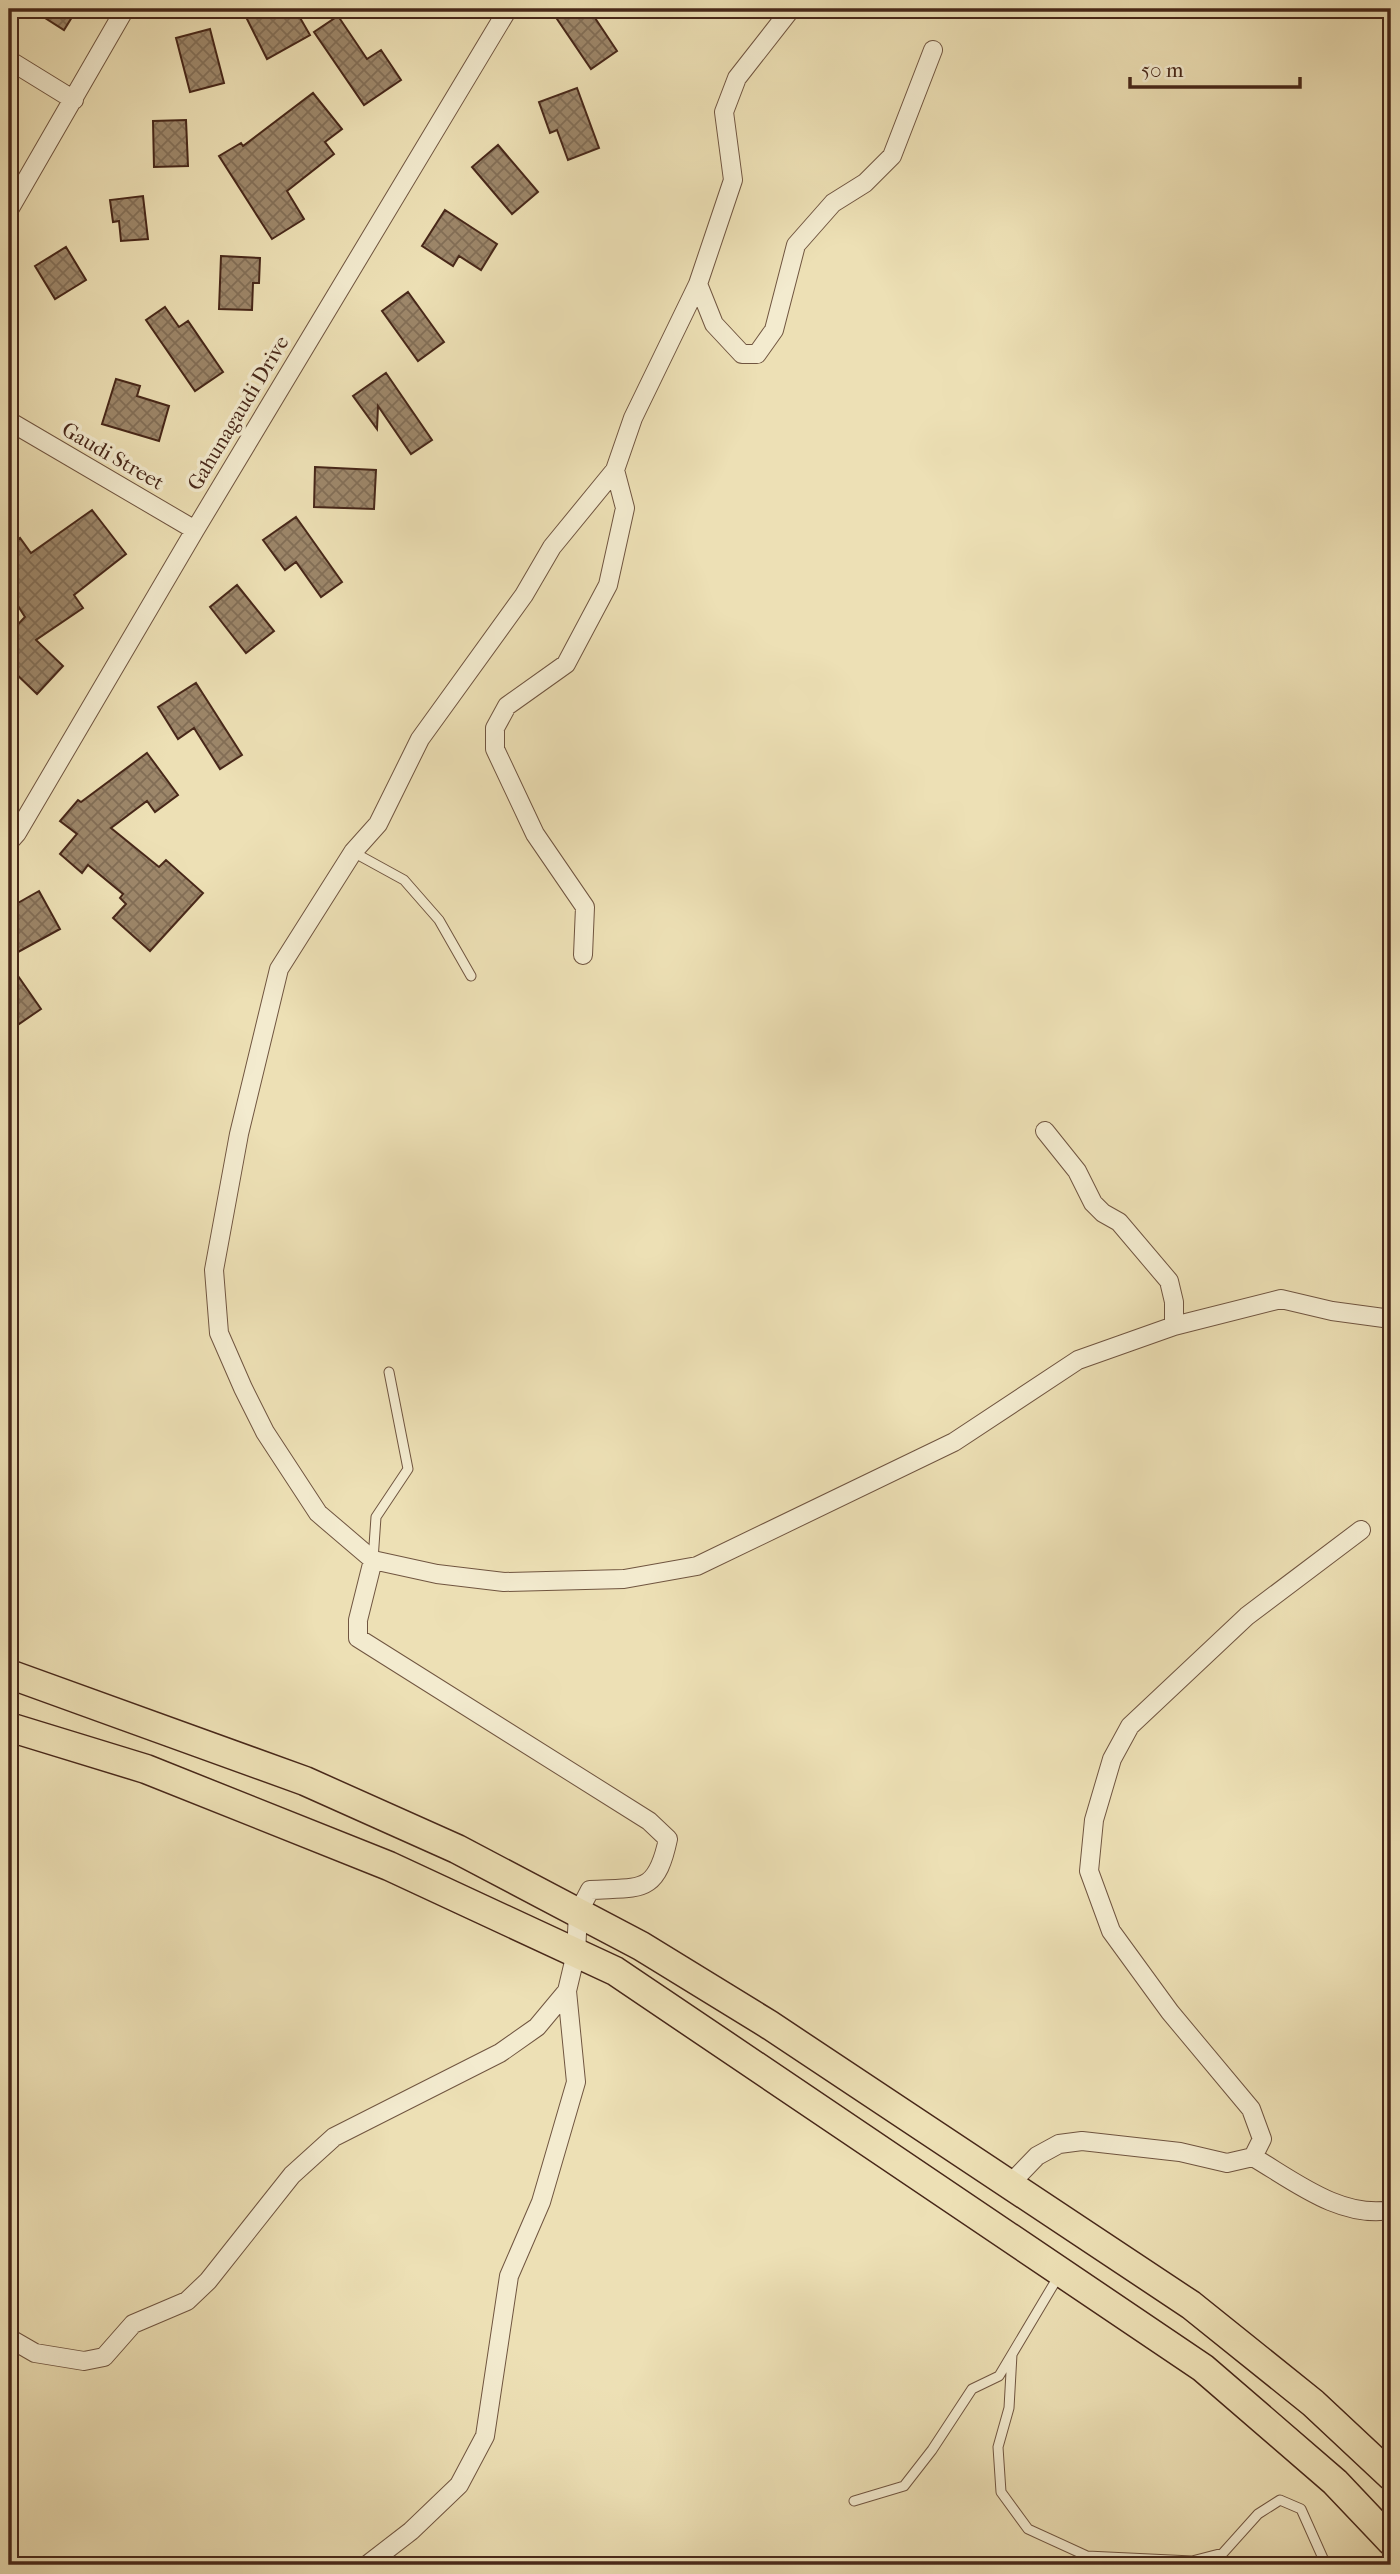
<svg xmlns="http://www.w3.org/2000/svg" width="1400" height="2574" viewBox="0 0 1400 2574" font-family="'IM FELL French Canon',serif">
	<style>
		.building { fill: url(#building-cross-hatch); stroke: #472719; stroke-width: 2 }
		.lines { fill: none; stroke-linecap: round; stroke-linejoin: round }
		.service-casing { stroke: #705540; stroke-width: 11 }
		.minor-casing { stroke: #705540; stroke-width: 20 }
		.primary-casing { stroke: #472719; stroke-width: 31 }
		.service { stroke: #f3ebcf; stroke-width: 9 }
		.minor { stroke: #f3ebcf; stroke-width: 18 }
		.primary { stroke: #ede0b5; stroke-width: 28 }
		.labels { text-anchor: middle; stroke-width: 7; stroke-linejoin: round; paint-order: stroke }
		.street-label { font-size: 21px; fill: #472719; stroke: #f3ebcf }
	</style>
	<defs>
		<pattern id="building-cross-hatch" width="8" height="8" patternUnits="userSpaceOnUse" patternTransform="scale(1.75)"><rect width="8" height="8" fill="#9d876a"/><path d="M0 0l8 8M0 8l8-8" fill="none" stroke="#826e56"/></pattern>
	</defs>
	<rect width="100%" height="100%" fill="#ede0b5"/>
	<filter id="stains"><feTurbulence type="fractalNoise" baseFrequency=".00286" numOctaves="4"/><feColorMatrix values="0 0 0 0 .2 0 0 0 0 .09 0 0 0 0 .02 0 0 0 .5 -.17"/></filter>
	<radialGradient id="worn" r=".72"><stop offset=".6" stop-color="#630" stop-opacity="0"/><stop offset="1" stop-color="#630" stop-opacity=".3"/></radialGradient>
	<path class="building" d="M31 9H77L64 30Z
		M242 9H295L310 35 267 59Z
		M566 9H589L617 51 591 69 555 16Z
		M338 16 367 59 381 50 401 80 364 105 314 32Z
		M210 29 224 83 190 92 176 38Z
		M577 88 599 148 568 160 557 130 550 133 539 102Z
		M313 93 342 129 325 142 334 154 287 191 304 219 272 239 219 156 241 143 243 146Z
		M186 120 188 166 154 167 153 121Z
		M498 145 538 192 512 214 472 167Z
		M143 196 148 239 121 241 119 221 113 222 110 200Z
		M445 210 497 244 481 270 459 256 453 266 422 246Z
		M66 247 86 280 55 299 35 266Z
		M221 256 260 258 259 283H253L252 310 219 309Z
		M408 292 444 342 418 361 382 311Z
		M165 307 179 327 188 321 223 372 195 391 146 320Z
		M386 373 432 440 411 454 378 406 377 429 353 396Z
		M116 379 140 386 137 396 169 406 159 441 102 424Z
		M315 467 376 470 374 509 314 507Z
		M92 510 126 554 74 595 83 608 36 640 63 666 37 694 9 667V634L25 617 9 592V546L20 538 31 553Z
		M296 517 342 582 321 597 296 562 285 570 263 540Z
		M237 585 274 631 246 653 210 607Z
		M196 683 242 755 220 769 194 728 178 739 158 707Z
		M147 753 178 795 155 812 147 801 111 828 159 867 166 860 203 893 150 951 113 918 126 904 120 898 123 894 88 865 82 873 60 854 77 834 60 821 78 800 81 802Z
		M39 891 60 929 9 957V908Z
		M9 963 41 1009 19 1024 9 1010Z"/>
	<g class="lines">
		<defs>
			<path id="service" d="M353 852 404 880 439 920 471 976
				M373 1560 376 1517 408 1469 389 1372
				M1012 2354 1009 2408 998 2447 1001 2492 1028 2529 1087 2556 1192 2561 1223 2553 1258 2514 1280 2500 1301 2509 1326 2565
				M854 2501 904 2486 932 2450 972 2389 999 2376 1058 2277"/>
			<path id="minor" d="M791 9 737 78 724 112 733 180 698 284 633 418 615 470 552 547 524 595 420 739 378 824 353 852 279 969 239 1134 214 1270 219 1333 243 1388 265 1432 318 1513 373 1560 437 1574 504 1582 624 1579 697 1566 954 1442 1078 1360 1174 1326 1281 1299 1332 1311 1391 1319
				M9 60 74 100
				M9 210 125 9
				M698 284 714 324 742 354H757L774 330 796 245 833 203 865 183 892 156 933 50
				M9 421 195 530
				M9 842 17 833 195 530 508 9
				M583 955 585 907 535 834 495 749V728L507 706 566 664 608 585 625 508 615 470
				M1045 1131 1077 1171 1093 1203 1103 1213 1119 1222 1169 1281 1174 1302V1326
				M1253 2157C1294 2181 1341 2219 1391 2210
				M1009 2185 1037 2156 1059 2144 1082 2141 1180 2152 1227 2163 1253 2157 1262 2139 1251 2109 1170 2012 1111 1931 1089 1871 1094 1820 1112 1759 1130 1726 1247 1616 1361 1530
				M9 2338 35 2353 84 2361 104 2357 133 2324 187 2301 208 2281 292 2175 334 2137 500 2053 537 2027 567 1991 576 1953 578 1913 590 1890C641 1887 656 1895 668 1839L649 1821 358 1638V1620L373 1560
				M367 2565 411 2531 459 2485 485 2436 509 2276 541 2202 576 2082 567 1991"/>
			<path id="primary" d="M9 1674 305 1781 457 1849 641 1946 768 2024 1191 2305 1313 2403 1391 2476
				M9 1727 146 1769 389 1866 615 1971 1203 2368 1335 2482 1391 2541"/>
		</defs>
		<use href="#service" class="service-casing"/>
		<use href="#minor" class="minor-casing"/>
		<use href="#primary" class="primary-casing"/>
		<use href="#service" class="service"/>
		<use href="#minor" class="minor"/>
		<use href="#primary" class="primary"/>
	</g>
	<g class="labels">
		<g class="street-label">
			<text transform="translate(238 413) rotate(-59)" y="7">Gahunagaudi Drive</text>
			<text transform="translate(113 456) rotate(30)" y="7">Gaudi Street</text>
		</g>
	</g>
	<rect width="1400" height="2574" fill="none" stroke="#ede0b5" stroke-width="35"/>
	<rect x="10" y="10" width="1379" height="2553" fill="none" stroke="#472719" stroke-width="3.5"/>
	<rect x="18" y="18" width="1365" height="2539" fill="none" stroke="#472719" stroke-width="2"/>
	<path d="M1130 77v10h170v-10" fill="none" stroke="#472719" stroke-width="3.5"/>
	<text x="1141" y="77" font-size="21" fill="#472719" stroke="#f3ebcf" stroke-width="5" paint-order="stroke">50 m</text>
	<rect width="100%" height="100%" filter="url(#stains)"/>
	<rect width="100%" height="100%" fill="url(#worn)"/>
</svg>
